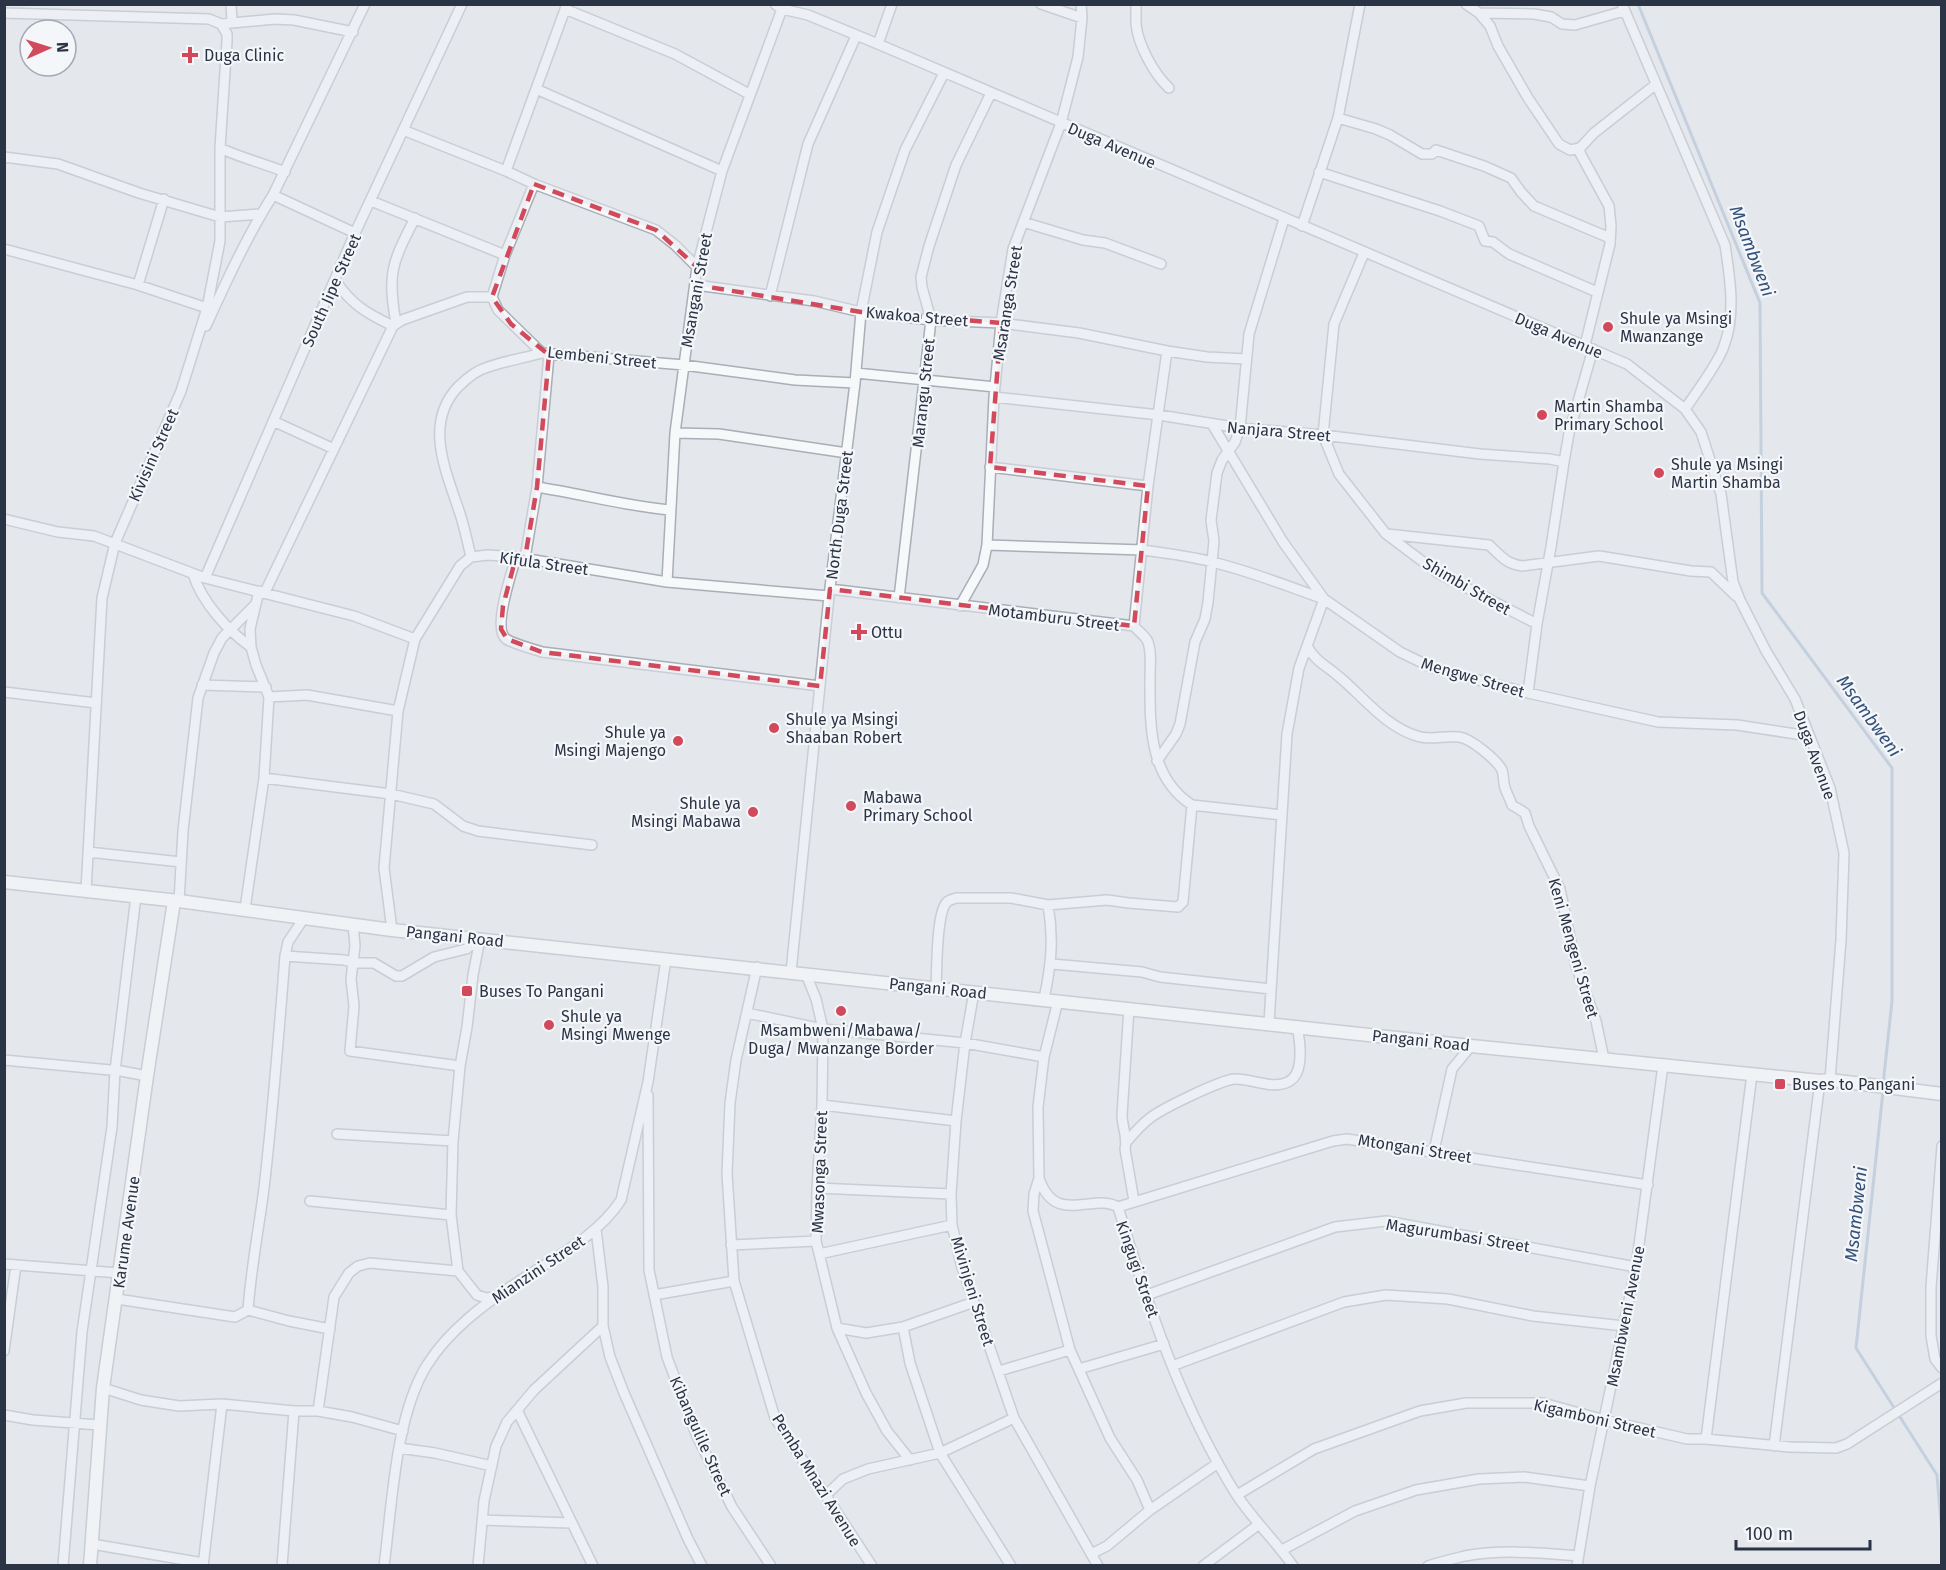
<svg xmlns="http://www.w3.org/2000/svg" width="1946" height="1570" viewBox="0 0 1946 1570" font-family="'Fira Sans',sans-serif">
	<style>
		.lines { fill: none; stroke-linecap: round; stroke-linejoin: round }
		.stream { stroke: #9fb4cc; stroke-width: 3 }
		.minor-casing { stroke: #a9aeb7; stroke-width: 12 }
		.secondary-casing { stroke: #a9aeb7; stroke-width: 15 }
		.minor { stroke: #f7f8fa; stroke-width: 9 }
		.secondary { stroke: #fff; stroke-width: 12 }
		.marked { fill: none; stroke: #d1495b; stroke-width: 4.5; stroke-dasharray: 12 8; stroke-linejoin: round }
		.poi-dot { fill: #d1495b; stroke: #f4f6f9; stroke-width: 2 }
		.labels { text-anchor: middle; stroke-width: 4.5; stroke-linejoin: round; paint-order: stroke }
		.poi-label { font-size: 16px; fill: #2b3445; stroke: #f4f6f9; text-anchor: start }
		.street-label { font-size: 16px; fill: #2b3445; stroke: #f4f6f9 }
		.water-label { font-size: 18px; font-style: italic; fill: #34527a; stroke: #f4f6f9 }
	</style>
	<rect width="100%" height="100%" fill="#e4e7ec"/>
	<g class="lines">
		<path class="stream" d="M1638 4 1760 303 1762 593 1892 768V1001L1883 1085
			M1883 1091 1856 1348 1937 1475 1942 1534"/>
		<defs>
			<path id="minor" d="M231 4 232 21
				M775 4 782 9 808 15 878 44 1627 364 1685 409 1701 432 1721 494 1733 582 1740 600 1766 651 1795 699 1830 788 1844 853 1841 940 1830 1080
				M1041 4 1082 18
				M1136 4C1136 11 1136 18 1136 24 1138 45 1154 74 1169 88
				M1466 4 1479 13 1490 26 1498 46 1528 98 1559 144 1570 150 1580 148
				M1622 4 1725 245C1730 278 1736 314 1724 346 1719 362 1696 393 1685 409
				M565 9 675 54 749 94
				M4 13 209 19 221 24 275 19 294 20 353 32
				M1479 13 1534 14 1551 17 1562 24 1575 25 1624 11
				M878 44 892 4
				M536 89 722 171
				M1338 118 1376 129 1390 135 1422 154H1432L1436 150 1484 166 1511 178 1521 192 1534 206 1610 238
				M403 130 506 171 534 184 656 230 675 245 697 267
				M220 148C241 158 263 163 285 172
				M4 157 58 164 139 193 220 217 261 214
				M506 171 567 4
				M1319 172 1440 211 1479 226 1485 241 1493 242 1509 254 1597 292
				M534 184 505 255 492 297 498 310 542 353 684 365 795 380 855 383
				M273 195 355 233
				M371 201 505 255
				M1023 222 1083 240 1105 243 1161 264
				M1302 226 1338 118 1360 4
				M4 249 138 285 207 308
				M1364 253 1334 324 1323 435 1339 474 1386 534 1438 573 1537 624
				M335 280C352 305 366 313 393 326
				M138 285 164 199
				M696 285 814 301 861 312 931 320 1001 323 1079 333 1167 351 1207 357 1246 359
				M770 296 808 144 856 36
				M396 323C387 273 392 263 415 218
				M206 326C226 282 247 236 273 195L365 4
				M1585 345 1610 244 1611 226 1609 206 1580 153V148L1594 133 1655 85
				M856 373 995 387
				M994 397 1159 415 1240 428 1323 435 1480 454 1550 459 1564 462
				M273 421 334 449
				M1212 424 1283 542 1324 599 1400 652 1433 668 1528 693 1658 722 1737 725 1809 736
				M675 433 719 434 847 453
				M990 467 1148 486
				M537 487C582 494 625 506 670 510
				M4 519 58 532 94 536 205 578 354 616 415 639
				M1387 534 1489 545C1500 555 1506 564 1522 566L1599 556 1691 571 1711 572 1736 596
				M987 545 1143 550C1166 553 1190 556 1212 562 1250 571 1287 586 1324 599L1299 668 1287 734 1269 1023
				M471 557C468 544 465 530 461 517 448 475 422 425 458 387 466 379 477 370 488 367 505 361 524 358 542 353
				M516 557C512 572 492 628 506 639 516 645 531 648 542 652L820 686
				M525 558 537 487 549 355
				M193 574C202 602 227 630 251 647
				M205 578 355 233 462 4
				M667 582 675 433 697 267 722 171 782 9
				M830 589 1134 626C1138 631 1144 635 1147 640 1152 649 1150 667 1150 678 1150 723 1148 777 1192 805L1282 815
				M265 592 393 326 402 320 467 297H492
				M899 598 931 320 922 287 921 277 929 246 956 165 991 93
				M960 606 983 565 987 545 994 397 1001 323 1013 249 1061 123 1078 57 1082 18 1081 4
				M1134 626 1148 486 1167 351
				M1307 646C1316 662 1324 664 1337 675 1362 695 1384 726 1417 736 1431 741 1444 735 1459 737 1470 738 1496 759 1502 770 1504 776 1503 782 1505 788 1507 794 1510 799 1512 805L1525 813 1529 826 1560 889 1576 966 1596 1021 1604 1059
				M202 685 266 687
				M4 692 96 703
				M1528 693 1537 624 1551 547 1564 462 1569 433 1593 349
				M269 697 307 695 398 711
				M1157 761 1176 734 1180 724 1195 642 1205 619 1208 602 1214 541 1211 520 1217 473 1222 460 1235 442 1240 428 1249 334 1284 219
				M264 778 391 794 434 804 463 826 478 831 592 845
				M88 852 181 862
				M86 891 102 598 115 543 181 391 207 308 220 241V148L227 41V34L221 24
				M179 901 183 831 198 698 214 653 222 638 255 605
				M245 909 264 778 269 697 256 665 251 647 250 629 259 591
				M353 924 355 946 351 979 354 1006 350 1051 460 1066
				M392 930 384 868 398 711 415 639 460 566 471 557 488 555 516 557 667 582 829 596
				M480 939 473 975 467 1027 460 1066 453 1141 451 1215 458 1271 477 1295 486 1298 495 1297
				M285 956 344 960 357 963H374L396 976H402L434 957 466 949 480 939
				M1052 964 1142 972 1160 977 1271 989
				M757 967 736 1060 730 1103 727 1174 734 1281 775 1418 872 1566
				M791 972 829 596 855 383 861 312 877 232 905 150 944 73
				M806 974 816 999 823 1029 822 1105 817 1188 816 1241 837 1328 866 1393 887 1431 910 1460
				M936 988C937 970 936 912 947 902 949 900 954 899 956 898H1011L1048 905 1107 900 1129 903 1178 907 1183 902 1192 805
				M974 992 965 1043 956 1121 951 1194 952 1225 961 1264 1014 1418 1098 1566
				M1044 999C1051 966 1054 939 1048 905
				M1058 1001 1044 1057 1038 1107 1039 1178C1055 1227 1093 1192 1118 1207 1148 1306 1181 1406 1236 1494 1253 1520 1275 1540 1293 1566
				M1129 1008 1122 1115C1122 1127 1128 1137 1125 1149L1134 1201
				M747 1013 823 1029 965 1043 1044 1057
				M4 1060 121 1071 147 1076
				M648 1095 649 1270 667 1357 696 1434 732 1507 771 1566
				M822 1105 956 1121
				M337 1134 453 1141
				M1128 1140C1135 1132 1142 1124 1150 1118 1163 1108 1219 1081 1234 1079 1251 1078 1272 1090 1288 1082 1305 1074 1300 1041 1297 1026
				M1942 1146 1931 1287V1336L1935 1359 1942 1368
				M1434 1151 1452 1069 1471 1046
				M1039 1178 1034 1194 1033 1211 1070 1350 1110 1438 1137 1480 1150 1510
				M817 1188 951 1194
				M310 1201 451 1215
				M1118 1207 1333 1141 1347 1139 1648 1185
				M596 1229 603 1287V1326L610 1357 624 1393 688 1539 702 1566
				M731 1245 816 1241
				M819 1254 952 1225
				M4 1264 119 1273
				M654 1295 734 1281
				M1147 1295 1335 1227 1386 1221 1636 1267
				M117 1299 235 1317 248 1310
				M248 1310C251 1268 259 1228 264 1188 273 1111 279 1033 285 956L288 942 304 918
				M248 1310 289 1321 330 1329
				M903 1327 910 1363 940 1453 1011 1566
				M837 1328 866 1333 903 1327 974 1302
				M4 1351 16 1265
				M1172 1366 1344 1302 1386 1295 1448 1299 1533 1316 1624 1326
				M1079 1369 1164 1344
				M999 1371 1070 1350
				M103 1388 141 1400 179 1406 222 1404 294 1411H318L352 1417 403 1431
				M517 1410 593 1566
				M318 1411 334 1297 349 1273 358 1266 370 1263 458 1271
				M4 1415 33 1420 99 1425
				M1706 1439 1752 1074
				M1774 1446 1820 1081
				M399 1448 435 1453 492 1466
				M826 1495 843 1479 868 1469 940 1453 1014 1418
				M1237 1495 1314 1449 1420 1411 1466 1403H1543L1605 1420 1687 1439H1706L1790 1447 1836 1448 1847 1444 1942 1383
				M482 1520 571 1523
				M92 1544 203 1563
				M1282 1550 1355 1511 1416 1490 1479 1479 1524 1477 1590 1486
				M1091 1554 1107 1546 1150 1510 1218 1463
				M63 1566 82 1332 112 1127 115 1071 136 896
				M203 1566 222 1404
				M282 1566 294 1411
				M384 1566C392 1506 395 1416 427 1365 449 1330 484 1304 518 1282 553 1258 597 1237 621 1200L648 1082 666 959
				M478 1566 484 1501 496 1446 507 1422 534 1390 603 1326
				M1203 1566 1258 1525
				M1428 1566C1440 1562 1453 1559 1465 1556 1502 1549 1541 1553 1578 1556
				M1577 1566 1590 1486 1636 1267 1663 1065"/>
			<path id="secondary" d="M4 882 179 901 392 930 1471 1046 1820 1081 1830 1080 1942 1094
				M90 1566 103 1388 147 1076 174 901"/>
		</defs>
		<use href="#minor" class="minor-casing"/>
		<use href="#secondary" class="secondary-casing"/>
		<use href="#minor" class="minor"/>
		<use href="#secondary" class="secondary"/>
	</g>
	<path d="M0 0H1946V1570H0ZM534 184 656 230 697 267 696 285 861 312 1001 323 990 467 1148 486 1134 626 830 589 820 686 542 652 507 639 501 629 503 606 516 557 525 558 537 487 549 355 511 324 492 297Z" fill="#e4e7ec" fill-opacity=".55" fill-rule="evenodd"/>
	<path class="marked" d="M534 184 656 230 697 267 696 285 861 312 1001 323 990 467 1148 486 1134 626 830 589 820 686 542 652 507 639 501 629 503 606 516 557 525 558 537 487 549 355 511 324 492 297Z"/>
	<g class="poi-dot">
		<path d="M187 46h6v6h6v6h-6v6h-6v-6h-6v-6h6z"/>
		<circle cx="1608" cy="327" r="6"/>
		<circle cx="1542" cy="415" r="6"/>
		<circle cx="1659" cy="473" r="6"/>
		<path d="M856 623h6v6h6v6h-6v6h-6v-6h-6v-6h6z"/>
		<circle cx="774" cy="728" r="6"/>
		<circle cx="678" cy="741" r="6"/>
		<circle cx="851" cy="806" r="6"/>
		<circle cx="753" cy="812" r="6"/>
		<rect x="461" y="985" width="12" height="12" rx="3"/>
		<circle cx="841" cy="1011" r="6"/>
		<circle cx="549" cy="1025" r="6"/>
		<rect x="1774" y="1078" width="12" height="12" rx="3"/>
	</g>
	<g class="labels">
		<g class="poi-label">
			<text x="204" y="61">Duga Clinic</text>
			<text x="1620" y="324">Shule ya Msingi<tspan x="1620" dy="18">Mwanzange</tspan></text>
			<text x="1554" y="412">Martin Shamba<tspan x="1554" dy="18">Primary School</tspan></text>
			<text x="1671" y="470">Shule ya Msingi<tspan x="1671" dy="18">Martin Shamba</tspan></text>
			<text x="871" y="638">Ottu</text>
			<text x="786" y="725">Shule ya Msingi<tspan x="786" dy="18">Shaaban Robert</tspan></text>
			<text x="666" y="738" text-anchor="end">Shule ya<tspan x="666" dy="18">Msingi Majengo</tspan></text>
			<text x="863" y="803">Mabawa<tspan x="863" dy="18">Primary School</tspan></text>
			<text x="741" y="809" text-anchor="end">Shule ya<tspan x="741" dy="18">Msingi Mabawa</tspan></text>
			<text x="479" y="997">Buses To Pangani</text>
			<text x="561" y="1022">Shule ya<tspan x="561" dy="18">Msingi Mwenge</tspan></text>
			<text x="841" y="1036" text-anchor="middle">Msambweni/Mabawa/<tspan x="841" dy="18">Duga/ Mwanzange Border</tspan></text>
			<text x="1792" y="1090">Buses to Pangani</text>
		</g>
		<g class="street-label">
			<text transform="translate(1112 145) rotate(23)" y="6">Duga Avenue</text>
			<text transform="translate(331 290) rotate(-66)" y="6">South Jipe Street</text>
			<text transform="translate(696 290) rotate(-80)" y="6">Msangani Street</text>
			<text transform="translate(1007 303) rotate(-81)" y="6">Msaranga Street</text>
			<text transform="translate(917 316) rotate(5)" y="6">Kwakoa Street</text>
			<text transform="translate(1559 335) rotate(23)" y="6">Duga Avenue</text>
			<text transform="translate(602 357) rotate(6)" y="6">Lembeni Street</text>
			<text transform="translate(923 393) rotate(-84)" y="6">Marangu Street</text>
			<text transform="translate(1279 431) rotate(5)" y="6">Nanjara Street</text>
			<text transform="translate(153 455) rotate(-66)" y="6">Kivisini Street</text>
			<text transform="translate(839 515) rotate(-83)" y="6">North Duga Street</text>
			<text transform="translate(544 563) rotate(8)" y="6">Kifula Street</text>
			<text transform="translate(1467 586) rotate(30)" y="6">Shimbi Street</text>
			<text transform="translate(1054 617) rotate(7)" y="6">Motamburu Street</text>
			<text transform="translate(1473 677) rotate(16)" y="6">Mengwe Street</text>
			<text transform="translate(1815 755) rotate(70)" y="6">Duga Avenue</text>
			<text transform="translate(455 936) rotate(6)" y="6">Pangani Road</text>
			<text transform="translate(1574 948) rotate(74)" y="6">Keni Mengeni Street</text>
			<text transform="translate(938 988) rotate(6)" y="6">Pangani Road</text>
			<text transform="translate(1421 1040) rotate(6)" y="6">Pangani Road</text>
			<text transform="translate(1415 1148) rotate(9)" y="6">Mtongani Street</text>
			<text transform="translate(819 1172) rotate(-88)" y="6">Mwasonga Street</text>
			<text transform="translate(126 1232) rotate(-82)" y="6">Karume Avenue</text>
			<text transform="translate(1458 1235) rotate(9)" y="6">Magurumbasi Street</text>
			<text transform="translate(538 1269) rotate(-34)" y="6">Mianzini Street</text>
			<text transform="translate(1138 1269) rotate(71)" y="6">Kingugi Street</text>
			<text transform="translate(973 1291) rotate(73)" y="6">Mivinjeni Street</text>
			<text transform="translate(1625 1316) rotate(-79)" y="6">Msambweni Avenue</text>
			<text transform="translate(1595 1418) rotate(13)" y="6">Kigamboni Street</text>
			<text transform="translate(701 1436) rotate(66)" y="6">Kibangulile Street</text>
			<text transform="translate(817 1480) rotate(58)" y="6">Pemba Mnazi Avenue</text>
		</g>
		<g class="water-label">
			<text transform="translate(1752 251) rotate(69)" y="6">Msambweni</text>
			<text transform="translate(1869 716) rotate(54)" y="6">Msambweni</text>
			<text transform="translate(1856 1214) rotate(-84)" y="6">Msambweni</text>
		</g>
	</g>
	<rect width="1946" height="1570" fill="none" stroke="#2b3445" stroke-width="12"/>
	<g transform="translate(48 48) rotate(87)"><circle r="28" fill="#f4f6f9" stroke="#a4a8b1" stroke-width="1.5"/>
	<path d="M0-4.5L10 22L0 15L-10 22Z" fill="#d1495b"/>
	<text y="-9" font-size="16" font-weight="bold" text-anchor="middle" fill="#2b3445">N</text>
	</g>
	<path d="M1736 1540v9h134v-9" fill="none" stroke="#2b3445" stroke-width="3"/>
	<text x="1745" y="1540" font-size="18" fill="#2b3445" stroke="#f4f6f9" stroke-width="4.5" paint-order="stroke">100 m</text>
</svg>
